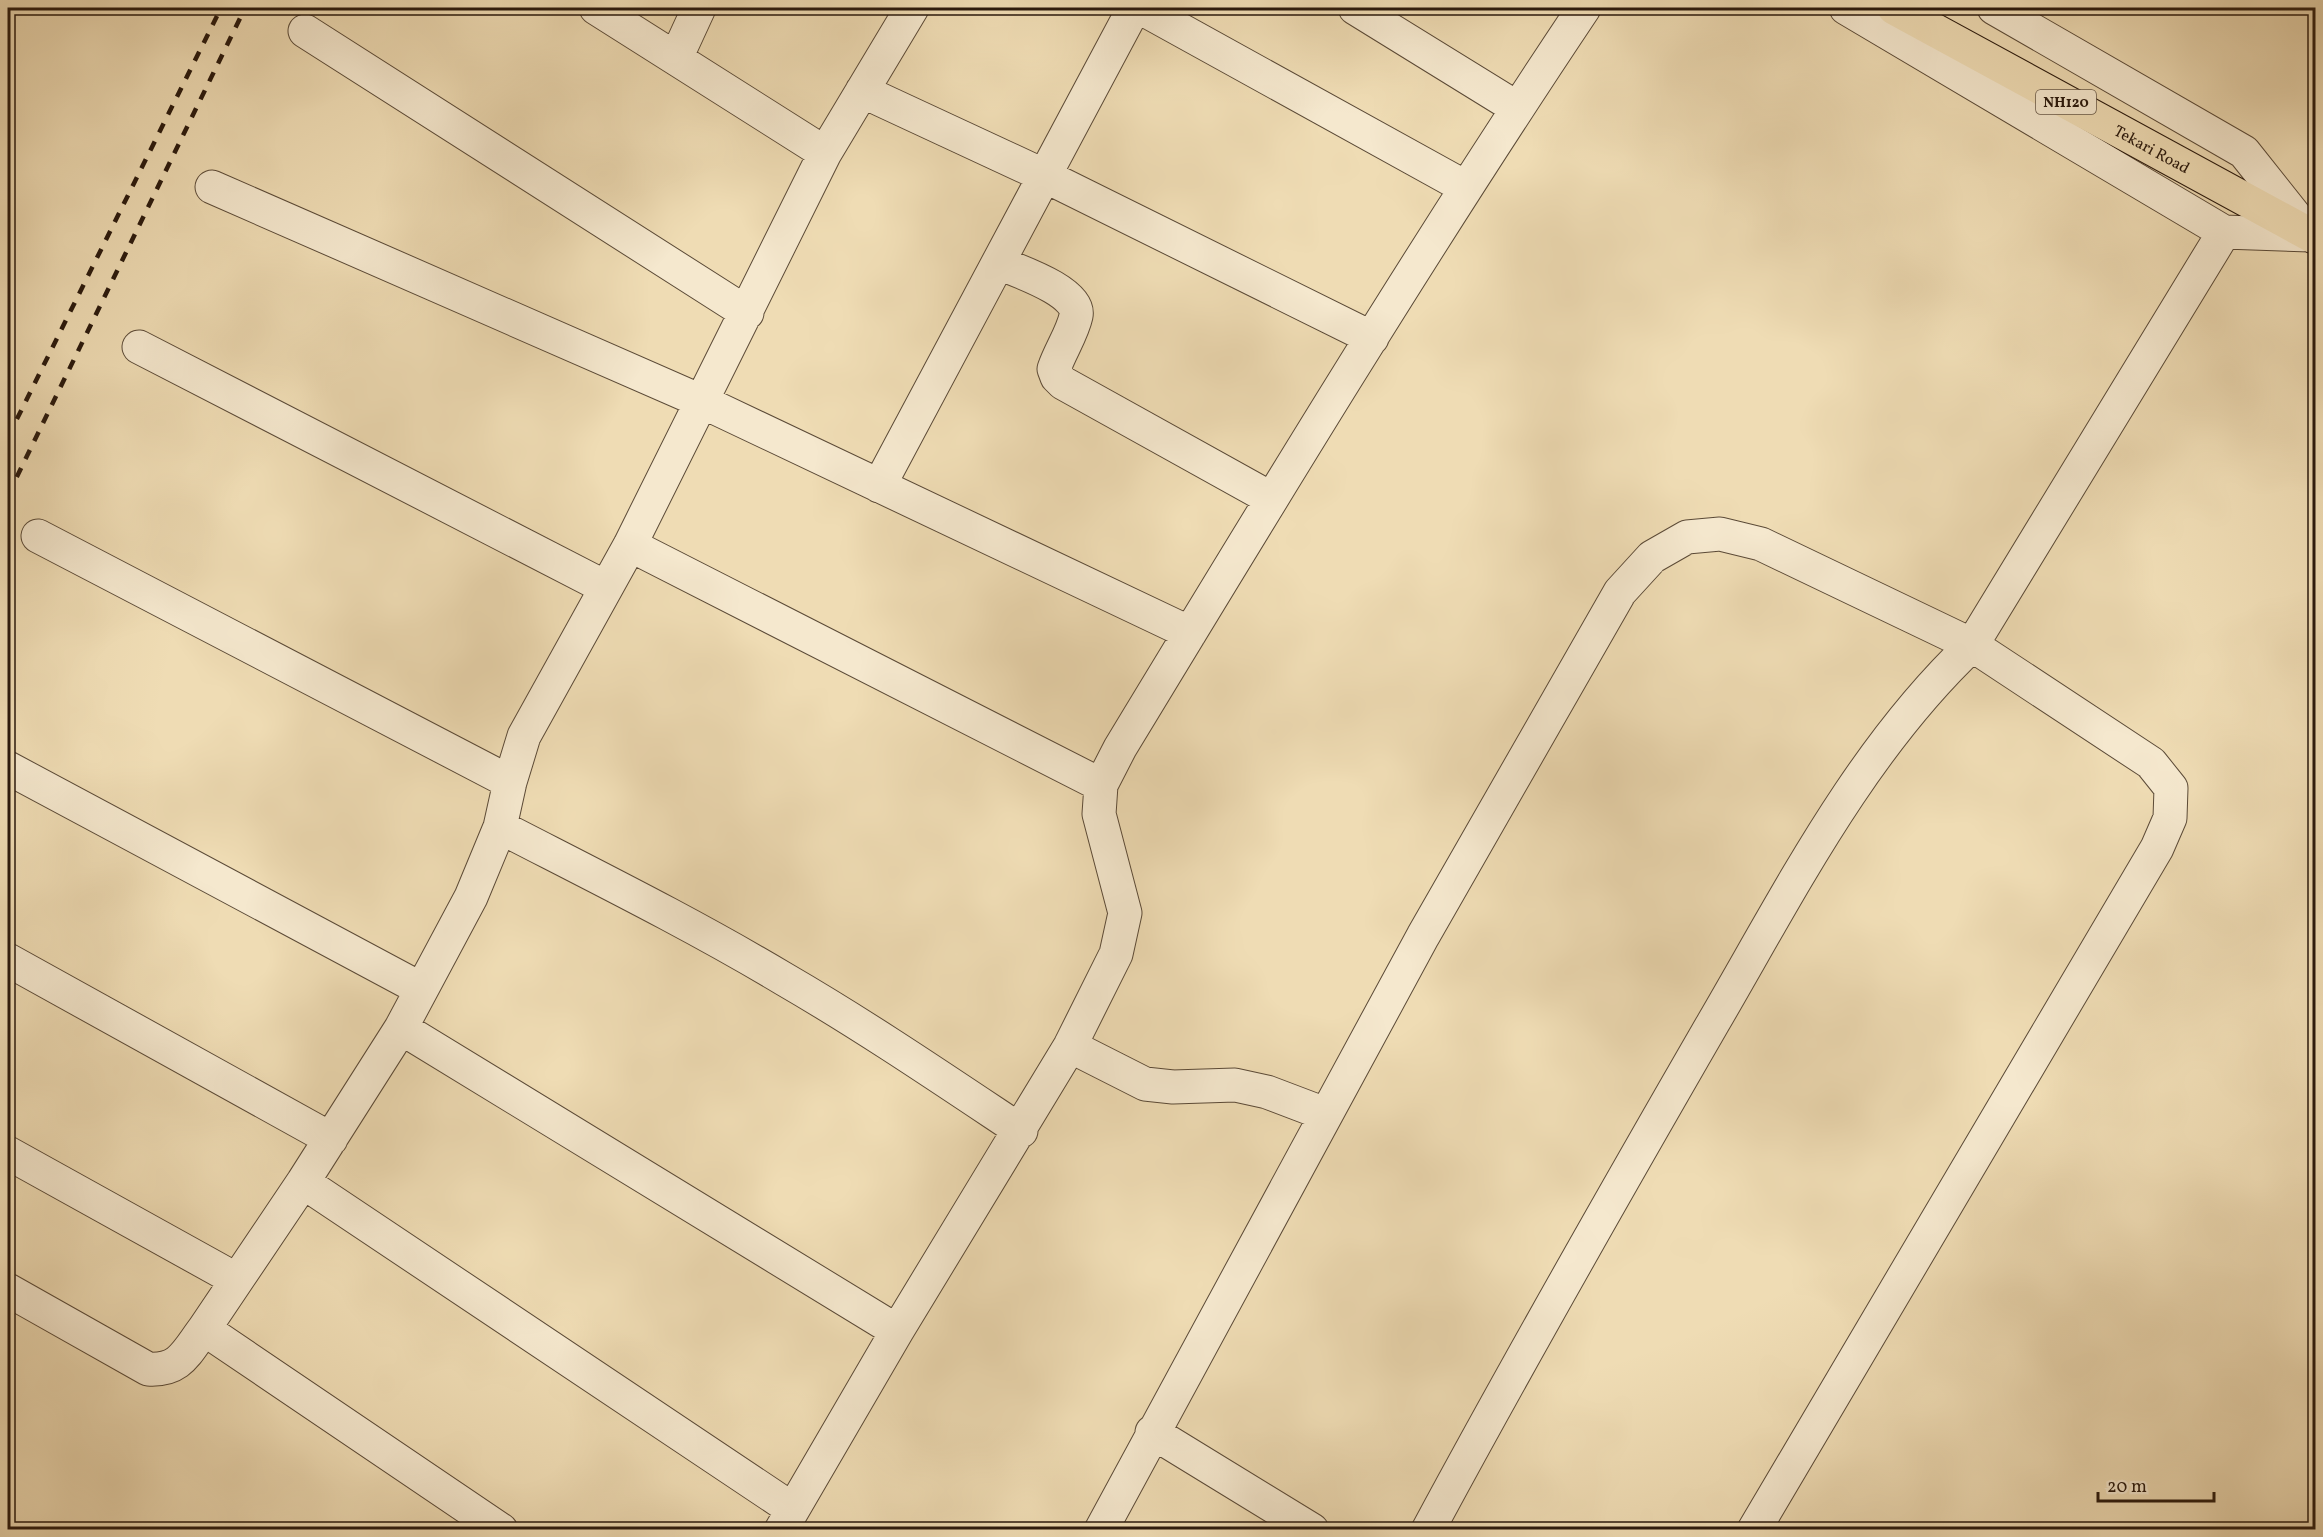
<svg xmlns="http://www.w3.org/2000/svg" width="2323" height="1537" viewBox="0 0 2323 1537" font-family="Vollkorn,serif">
	<style>
		.lines { fill: none; stroke-linecap: round; stroke-linejoin: round }
		.minor-casing { stroke: #5b4a37; stroke-width: 35 }
		.tertiary-casing { stroke: #5b4a37; stroke-width: 35 }
		.trunk-casing { stroke: #2a190d; stroke-width: 35 }
		.minor { stroke: #f5e8ce; stroke-width: 33 }
		.tertiary { stroke: #f5e8ce; stroke-width: 33 }
		.trunk { stroke: #efdcb4; stroke-width: 33 }
		.rail { stroke: #2a190d; stroke-width: 4.5; stroke-dasharray: 10 10; stroke-linecap: butt }
		.labels { text-anchor: middle; stroke-width: 4.5; stroke-linejoin: round; paint-order: stroke }
		.shield { fill: #f5e8ce; stroke: #675747; stroke-width: 1.5 }
		.shield-label { font-size: 15px; font-weight: bold; fill: #2a190d }
		.street-label { font-size: 16px; fill: #2a190d; stroke: #f5e8ce }
	</style>
	<rect width="100%" height="100%" fill="#efdcb4"/>
	<filter id="stains"><feTurbulence type="fractalNoise" baseFrequency=".00333" numOctaves="4"/><feColorMatrix values="0 0 0 0 .2 0 0 0 0 .09 0 0 0 0 .02 0 0 0 .5 -.17"/></filter>
	<radialGradient id="worn" r=".72"><stop offset=".6" stop-color="#630" stop-opacity="0"/><stop offset="1" stop-color="#630" stop-opacity=".3"/></radialGradient>
	<g class="lines">
		<defs>
			<path id="minor" d="M596 8 825 153
				M1141 8 1465 187
				M1355 8 1517 108
				M1846 8 2224 232 2310 235
				M305 31 747 313
				M676 58 699 8
				M862 91 1045 176 1372 338
				M212 187 703 402 1190 633
				M999 263C1018 271 1081 292 1076 316 1072 334 1060 351 1054 369L1057 377 1063 383 1270 498
				M139 347 605 587
				M879 486 1134 8
				M38 536 510 782
				M630 545 1101 785
				M8 768 421 989
				M500 827C595 876 692 924 784 979 865 1026 943 1079 1021 1131
				M8 960 331 1139
				M401 1028 897 1331
				M1070 1046 1145 1084 1173 1087 1235 1085 1267 1092 1325 1114
				M8 1153 237 1280
				M303 1182 792 1509
				M8 1290 148 1369C180 1371 186 1353 204 1329L501 1530
				M204 1329 303 1182 401 1028 471 897 500 827 510 782 524 736 630 545 825 153 912 8
				M1152 1432 1312 1530
				M781 1530 897 1331 1070 1046 1116 954 1125 913 1099 814 1101 785 1120 748C1271 499 1422 250 1584 8
				M1101 1530 1423 936 1620 592 1652 557 1687 537 1720 534 1761 544 1972 645C1860 751 1790 891 1713 1023 1616 1191 1520 1359 1428 1530
				M1754 1530 2157 848 2170 818 2171 788 2151 763 1972 645 2224 232"/>
			<path id="tertiary" d="M1994 8 2244 152 2310 235"/>
			<g id="trunk">
				<path id="s1" d="M1894 8 2316 238"/>
			</g>
		</defs>
		<use href="#minor" class="minor-casing"/>
		<use href="#tertiary" class="tertiary-casing"/>
		<use href="#trunk" class="trunk-casing"/>
		<use href="#minor" class="minor"/>
		<use href="#tertiary" class="tertiary"/>
		<use href="#trunk" class="trunk"/>
		<path class="rail" d="M8 437 221 8
			M8 495 245 8"/>
	</g>
	<g class="labels">
		<rect class="shield" x="2036" y="90" width="60" height="24" rx="4.5"/>
		<g class="shield-label">
			<text x="2066" y="107">NH120</text>
		</g>
		<g class="street-label">
			<text dy="6" stroke="none"><textPath href="#s1" startOffset="294">Tekari Road</textPath></text>
		</g>
	</g>
	<rect width="2323" height="1537" fill="none" stroke="#efdcb4" stroke-width="30"/>
	<rect x="9" y="9" width="2305" height="1519" fill="none" stroke="#2a190d" stroke-width="3"/>
	<rect x="15" y="15" width="2293" height="1507" fill="none" stroke="#2a190d" stroke-width="1.5"/>
	<path d="M2098 1492v9h116v-9" fill="none" stroke="#2a190d" stroke-width="3"/>
	<text x="2107" y="1492" font-size="18" fill="#2a190d" stroke="#f5e8ce" stroke-width="4.5" paint-order="stroke">20 m</text>
	<rect width="100%" height="100%" filter="url(#stains)"/>
	<rect width="100%" height="100%" fill="url(#worn)"/>
</svg>
